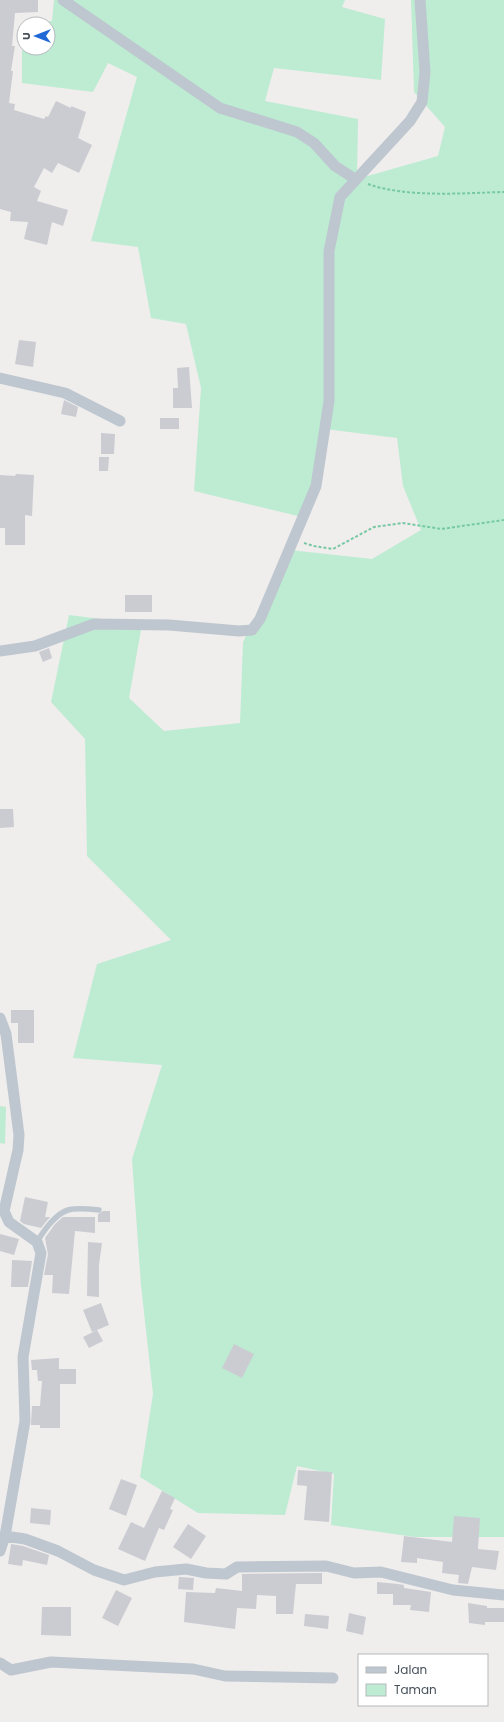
<svg xmlns="http://www.w3.org/2000/svg" width="504" height="1722" viewBox="0 0 504 1722" font-family="Poppins,sans-serif">
	<style>
		.green { fill: #bdecd2; fill-rule: evenodd }
		.building { fill: #caccd2 }
		.lines { fill: none; stroke-linecap: round; stroke-linejoin: round }
		.path { stroke: #77c9a4; stroke-width: 2; stroke-dasharray: 3 2; stroke-linecap: butt }
		.service { stroke: #bec7cf; stroke-width: 5.5 }
		.minor { stroke: #bec7cf; stroke-width: 11 }
	</style>
	<rect width="100%" height="100%" fill="#f0eded"/>
	<path class="green" d="M54 0H345L342 7 385 19 381 80 274 68 265 101 358 119 357 179 438 156 445 127 414 92 411 0H504V1537H415L331 1525 334 1474 297 1466 285 1515 198 1513 140 1477 153 1394 141 1285 132 1159 162 1065 73 1058 97 964 171 940 87 856 85 739 51 702 69 615 142 624 129 698 164 731 240 723 243 642 290 550 372 559 421 530 403 486 397 438 325 429 315 490 302 517 194 491 201 388 186 324 151 318 138 247 91 241 137 77 108 63 93 92 22 83V22L52 21ZM24 24H48V48H24Z
		M0 1106 6 1107 5 1144 0 1143Z"/>
	<path class="building" d="M0 0H38V12L15 13 12 46H15L11 71H13L9 103 15 104 14 110 44 119 46 116 48 117 56 101 71 108V106L86 112 78 138 92 145 79 173 58 163 52 173 44 168 34 187 41 191 37 201 68 210 63 226 52 222 47 245 24 239 28 222 10 221 11 212 0 209Z
		M19 340 36 342 33 367 15 364Z
		M189 367 192 408H173V388H178L177 368Z
		M64 400 78 407 76 417 61 414Z
		M160 418H179V429H160Z
		M101 433 115 434 114 454H101Z
		M99 457H109L108 471H99Z
		M16 474 34 475 32 516 25 515V545H5V528H0V475L15 476Z
		M125 595H152V612H125Z
		M49 648 52 658 43 662 39 652Z
		M0 809H13L14 827 0 828Z
		M11 1010H34V1043H18V1023H11Z
		M25 1197 48 1202 45 1217H50L41 1228 24 1224 20 1221Z
		M103 1211H110V1222H98V1214Z
		M63 1217H95V1233L75 1231 69 1294 52 1293 53 1275H44L48 1254 45 1238 55 1224Z
		M0 1234 19 1239 14 1255 0 1251Z
		M88 1242 102 1243 99 1265V1297L87 1296Z
		M12 1260 32 1261 28 1287H11Z
		M101 1303 109 1325 92 1332 83 1310Z
		M97 1330 103 1341 89 1348 83 1337Z
		M234 1344 254 1354 242 1378 222 1368Z
		M59 1358V1369H76V1384H60V1428H40V1425H31L32 1406H40L42 1381H38L37 1370H32L31 1360Z
		M298 1470 332 1472 329 1522 304 1520 307 1486 297 1485Z
		M121 1479 137 1485 126 1516 109 1509Z
		M162 1491 175 1498 170 1509 173 1510 164 1530 159 1528 145 1561 118 1549 131 1522 144 1528Z
		M31 1508 51 1510 50 1525 30 1523Z
		M454 1516 480 1518 478 1549 499 1551 496 1570 472 1567 468 1584 458 1583 459 1575 442 1573 443 1562 417 1558V1563L401 1562 404 1536 452 1542Z
		M188 1524 206 1536 191 1559 173 1547Z
		M11 1544 23 1546 49 1555 47 1565 23 1560 22 1566 8 1564Z
		M322 1573V1584H296L293 1614H276V1596L257 1595 256 1609 237 1608 235 1629 184 1622 186 1592 215 1593 216 1588 242 1591V1574Z
		M179 1577 194 1578 193 1590 178 1589Z
		M377 1582 398 1584 404 1585V1588L431 1592 429 1612 410 1610 411 1605H393V1594H377Z
		M116 1590 132 1598 118 1626 102 1618Z
		M468 1603 487 1606V1608H504V1622H485V1625L469 1623Z
		M42 1607H71V1636L41 1635Z
		M349 1613 366 1617 363 1635 346 1631Z
		M305 1614 329 1616 328 1629 304 1626Z"/>
	<g class="lines">
		<path class="path" d="M368 184C407 198 463 193 504 192
			M304 543 314 546 333 549 374 527 403 523 441 529 504 520"/>
		<path class="service" d="M37 1242C44 1230 58 1210 73 1209 82 1208 91 1209 99 1210"/>
		<path class="minor" d="M63 0 220 108 297 132 314 143 335 166 355 179
			M0 378 65 393 120 421
			M0 651 35 646 94 624 169 625 239 631 252 630 260 619 316 486 329 401V251L340 197 410 121 422 102 425 72 420 0
			M0 1018 6 1034 19 1135 18 1150 4 1211 9 1222 37 1242 41 1253 23 1357 25 1421 5 1536 0 1551
			M5 1536 25 1539 58 1551 94 1570 124 1580 155 1572 186 1569 206 1573 226 1574 237 1567 326 1566 354 1573 381 1572 453 1590 504 1595
			M0 1663 11 1670 51 1662 193 1669 225 1676 333 1678"/>
	</g>
	<rect x="358" y="1654" width="130" height="52" fill="#ffffff" stroke="#b5b9bd"/>
	<rect x="366" y="1667" width="20" height="6" fill="#bec7cf" stroke="#b5b9bd"/>
	<text x="394" y="1674" font-size="12" fill="#46505a">Jalan</text>
	<rect x="366" y="1684" width="20" height="12" fill="#bdecd2" stroke="#b5b9bd"/>
	<text x="394" y="1694" font-size="12" fill="#46505a">Taman</text>
	<g transform="translate(36 36) rotate(270)"><circle r="19" fill="#ffffff" stroke="#b5b9bd"/>
	<path d="M0-3L7 15L0 10L-7 15Z" fill="#2168d7"/>
	<text y="-6" font-size="11" font-weight="bold" text-anchor="middle" fill="#46505a">U</text>
	</g>
</svg>
